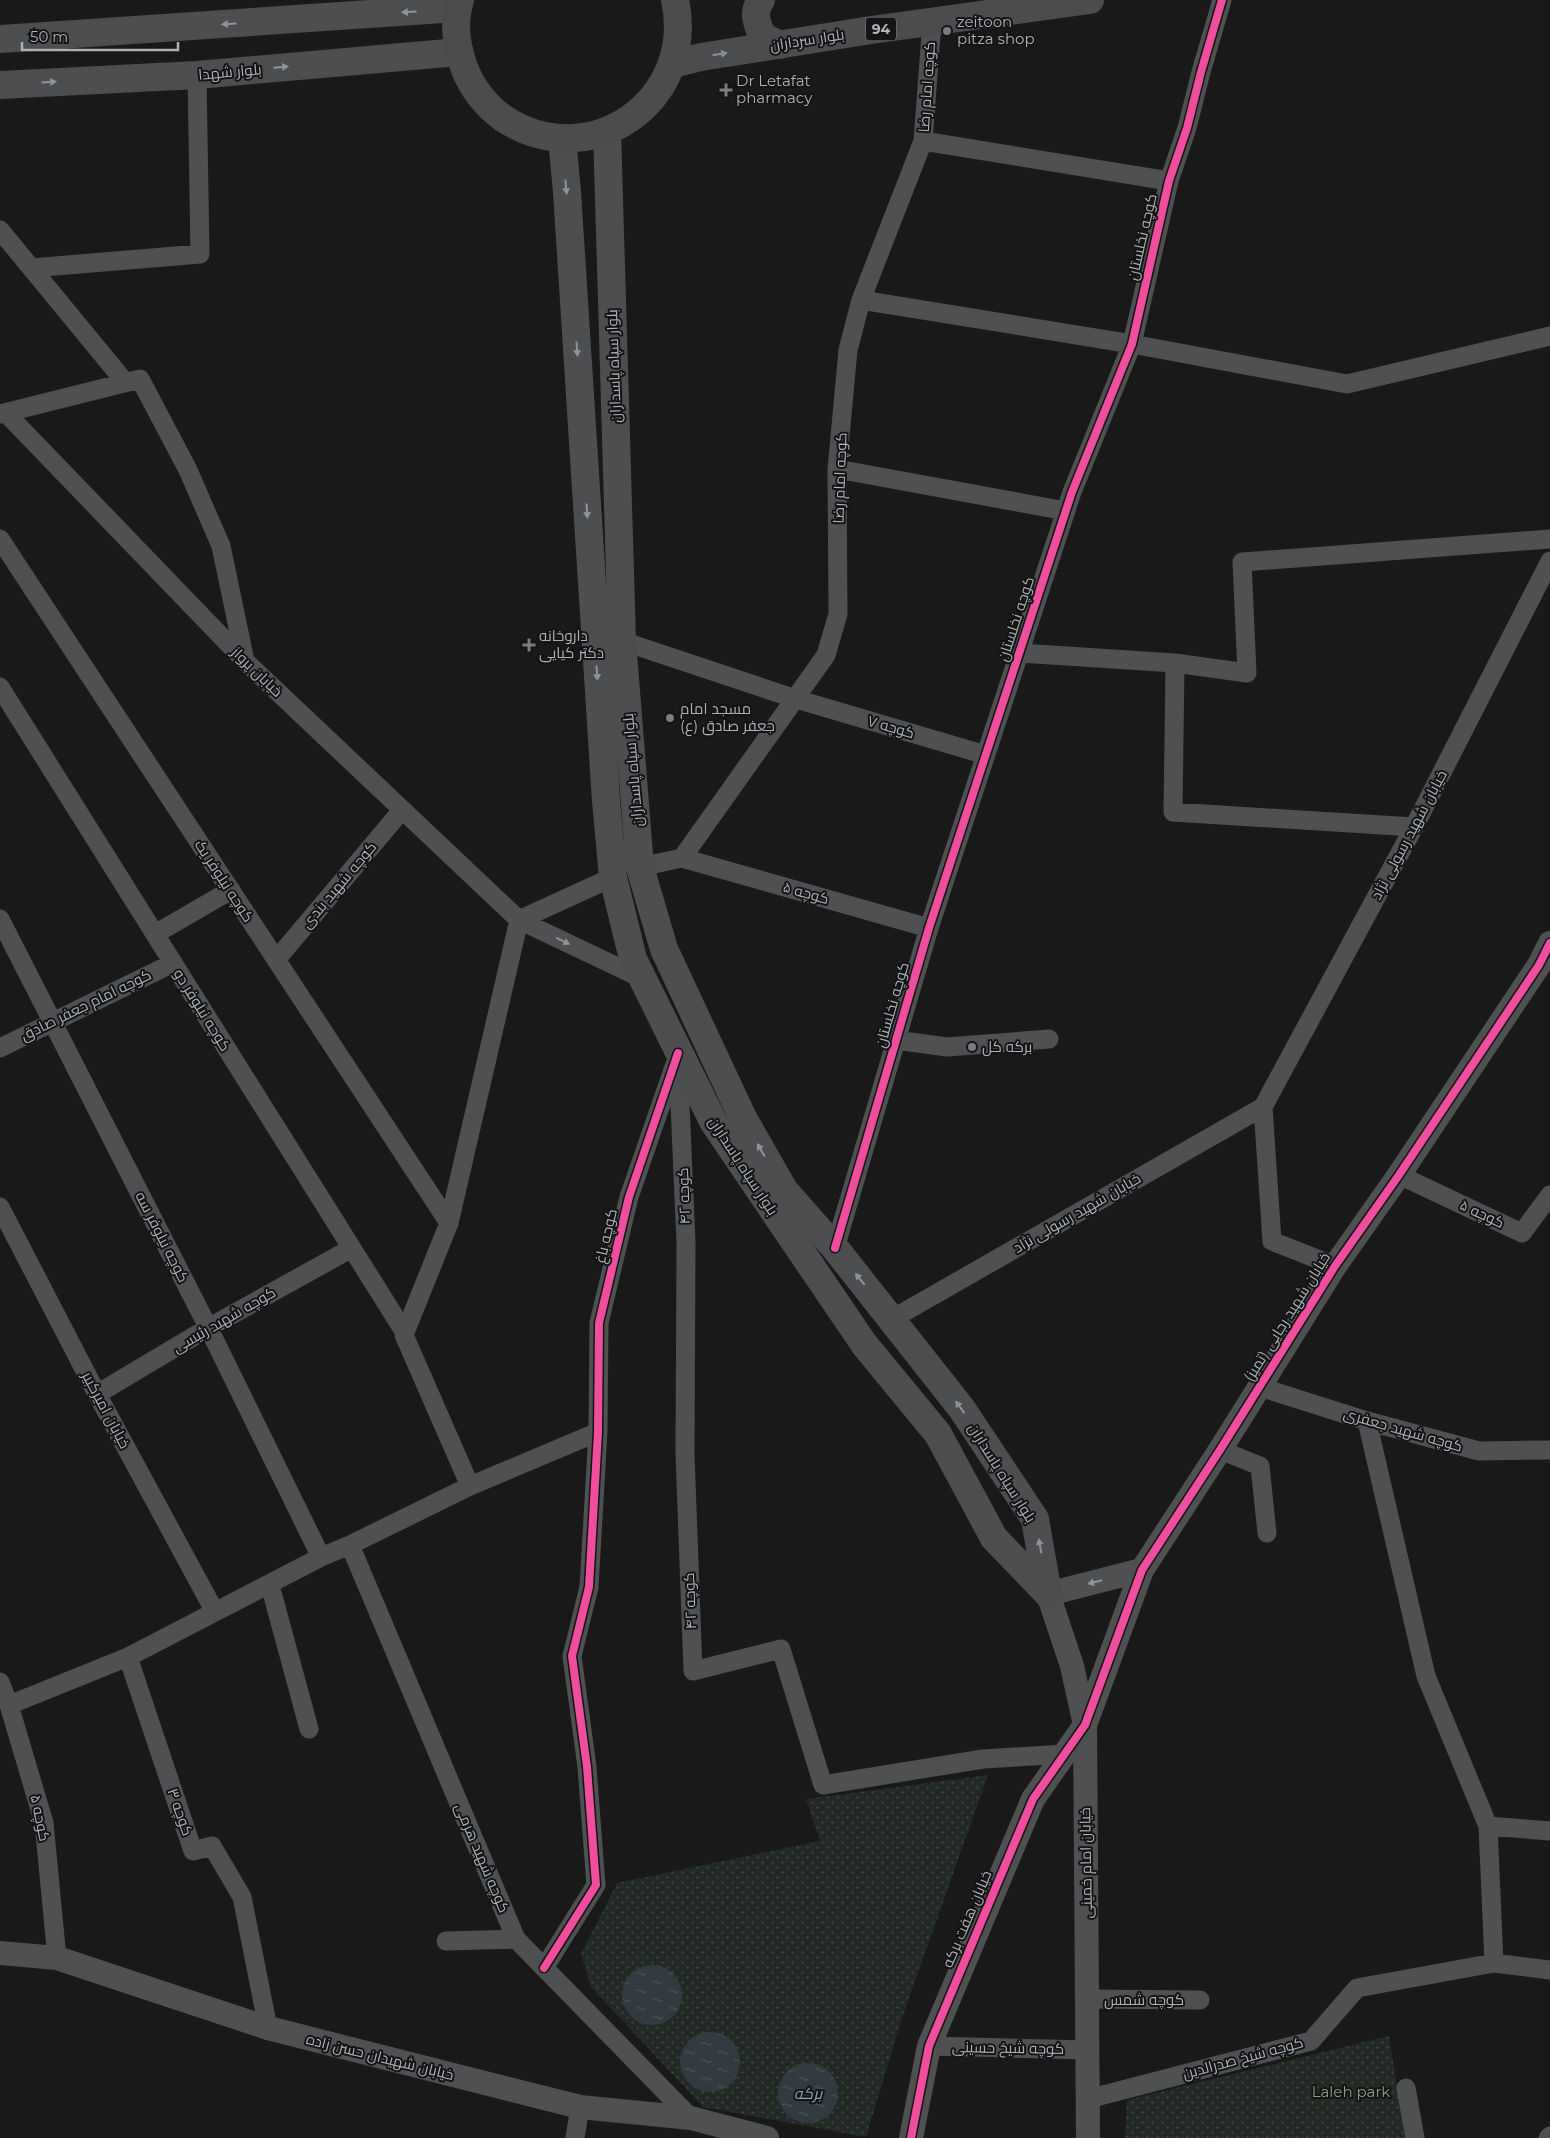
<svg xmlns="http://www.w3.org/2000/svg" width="1550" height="2138" viewBox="0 0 1550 2138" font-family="Montserrat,Cairo,sans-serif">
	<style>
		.park { fill: url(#park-dots) }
		.water { fill: url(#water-ripples) }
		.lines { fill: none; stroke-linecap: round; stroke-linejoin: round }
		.minor { stroke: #4e5052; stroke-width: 19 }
		.tertiary { stroke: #4e5052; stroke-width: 24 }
		.secondary { stroke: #4d4e50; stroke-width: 28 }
		.trunk { stroke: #4b4c4e; stroke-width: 28 }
		.cycleway-casing { stroke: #141415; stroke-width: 11 }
		.cycleway { stroke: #ef4d9e; stroke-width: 8 }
		.oneway { fill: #90949a }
		.oneway2 { fill: #8a8e94 }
		.oneway3 { fill: #90959a }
		.poi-dot { fill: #797c81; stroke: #141415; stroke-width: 2 }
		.labels { text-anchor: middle; stroke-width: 4; stroke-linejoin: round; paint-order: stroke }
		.shield { fill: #141415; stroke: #7e8388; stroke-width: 1 }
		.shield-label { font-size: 14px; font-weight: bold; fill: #acb2b9 }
		.poi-label { font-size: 15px; fill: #acb2b9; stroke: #141415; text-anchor: start }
		.street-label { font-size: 15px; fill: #acb2b9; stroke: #141415 }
		.park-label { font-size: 15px; fill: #87a185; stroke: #141415 }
		.water-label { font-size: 16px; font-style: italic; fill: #87a2b0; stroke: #141415 }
	</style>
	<defs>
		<pattern id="park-dots" width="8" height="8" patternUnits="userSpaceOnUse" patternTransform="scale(1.25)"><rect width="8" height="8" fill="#232924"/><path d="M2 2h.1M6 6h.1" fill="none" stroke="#404642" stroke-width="1.8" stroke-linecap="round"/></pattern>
		<pattern id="water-ripples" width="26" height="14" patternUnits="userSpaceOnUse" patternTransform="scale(1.25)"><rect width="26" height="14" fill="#313a3e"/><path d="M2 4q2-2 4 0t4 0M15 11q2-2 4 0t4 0" fill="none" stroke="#4c5458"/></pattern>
	</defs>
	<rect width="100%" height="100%" fill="#19191a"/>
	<path class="park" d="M988 1775 902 2018 866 2137 703 2107 591 1987 581 1954 617 1883 820 1841 806 1799Z
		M1389 2036 1405 2138H1125L1127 2100Z"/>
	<path class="water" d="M622 1995a30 30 0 1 1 60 0a30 30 0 1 1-60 0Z
		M680 2062a30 30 0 1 1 60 0a30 30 0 1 1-60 0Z
		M778 2093a30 30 0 1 1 60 0a30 30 0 1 1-60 0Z"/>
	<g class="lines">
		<path class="minor" d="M923 141 1169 181
			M0 230 125 382
			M31 268 200 254 197 75
			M861 300 1132 344 1347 384 1550 336
			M6 413 245 661 519 920 643 979
			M0 414 140 379 188 470 221 546 245 661
			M837 469 1066 511
			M0 539 449 1223
			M622 641 796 699 986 755
			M1020 653 1175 663 1173 812 1414 827
			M1175 663 1247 673 1242 562 1550 539
			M0 687 405 1333
			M682 858 929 928
			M640 867 682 858 826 655 838 614 837 469 848 350 861 300 923 141 932 21
			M0 919 213 1337 321 1557
			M519 920 613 877
			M155 934 231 890
			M276 960 402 810
			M896 1040 947 1047 1049 1039
			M0 1048 173 963
			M678 1059 686 1243 685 1454 693 1671 781 1649 823 1785 983 1759 1065 1754
			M1263 1107 1272 1241 1335 1266
			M1399 1175 1522 1233 1550 1195
			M0 1207 97 1394 215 1612
			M835 1248 929 928 1072 492 1132 344 1169 181 1187 128 1201 72 1222 0
			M892 1319 1263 1107 1414 827 1550 561
			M1260 1387 1367 1421 1479 1451 1550 1450
			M97 1394 208 1328 352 1248
			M1367 1421 1426 1676 1488 1826 1494 1963
			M1220 1450 1260 1466 1267 1533
			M470 1486 404 1335 449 1223 519 920
			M350 1545 516 1939 691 2118
			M270 1585 309 1729
			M128 1657 193 1851 212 1846 242 1897 268 2028
			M0 1682 9 1705 44 1823 57 1958
			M9 1705 128 1657 321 1557 350 1545 470 1486 598 1432
			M1488 1826 1550 1831
			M446 1941 516 1939
			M544 1968 596 1885 587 1767 572 1656 589 1587 598 1432 599 1323 629 1197 675 1064
			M1088 1999 1200 2000
			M929 2046 1088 2050
			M1406 2088 1415 2138
			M1088 2099 1311 2041 1357 1988 1494 1963 1550 1970
			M575 2138 580 2107
			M1548 2138 1550 2136"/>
		<path class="tertiary" d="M0 1953 57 1958 268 2028 580 2107 691 2118 767 2138
			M911 2138 929 2046 1033 1799 1085 1725 1142 1570 1220 1450 1335 1266 1399 1175 1539 965 1550 943
			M1088 2138 1085 1725 1072 1666 1048 1594 1142 1570"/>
		<path class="secondary" d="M0 39 458 8
			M0 85 197 75 459 52
			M607 131 622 641 640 867 664 949 742 1116 784 1190 835 1248 962 1409 1035 1519 1048 1594
			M562 138 567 192 606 801 613 877 633 959 714 1123 864 1344 938 1434 994 1538 1048 1594"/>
		<path class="trunk" d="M460 0C453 22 456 45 464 67 471 87 486 106 503 118 589 176 697 101 675 0
			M761 0C752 12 757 23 762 36L780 45
			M673 64 701 57 871 30 1090 0"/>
		<defs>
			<path id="cycleway" d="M835 1248 929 928 1072 492 1132 344 1169 181 1187 128 1201 72 1222 0
				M544 1968 596 1885 587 1767 572 1656 589 1587 598 1432 599 1323 629 1197 678 1053
				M911 2138 929 2046 1033 1799 1085 1725 1142 1570 1220 1450 1335 1266 1399 1175 1539 965 1550 943"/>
		</defs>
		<use href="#cycleway" class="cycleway-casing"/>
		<use href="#cycleway" class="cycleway"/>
	</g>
	<defs><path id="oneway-solid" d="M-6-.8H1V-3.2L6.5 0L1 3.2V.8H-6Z" transform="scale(1.25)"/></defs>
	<g class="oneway">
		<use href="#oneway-solid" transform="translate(409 12) rotate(176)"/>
		<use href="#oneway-solid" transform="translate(229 24) rotate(176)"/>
		<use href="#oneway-solid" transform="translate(281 67) rotate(-5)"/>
		<use href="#oneway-solid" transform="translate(49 82) rotate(-3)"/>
		<use href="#oneway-solid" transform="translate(566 187) rotate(85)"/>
		<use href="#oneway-solid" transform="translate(577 349) rotate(86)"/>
		<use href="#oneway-solid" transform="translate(587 511) rotate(86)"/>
		<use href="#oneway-solid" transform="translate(597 673) rotate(86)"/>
		<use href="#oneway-solid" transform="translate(761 1150) rotate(-120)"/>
		<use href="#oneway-solid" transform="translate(860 1279) rotate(-129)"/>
		<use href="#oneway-solid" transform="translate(960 1407) rotate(-126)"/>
		<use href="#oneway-solid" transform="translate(1040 1546) rotate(-100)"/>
	</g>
	<use class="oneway2" href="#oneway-solid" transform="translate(720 54) rotate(-9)"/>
	<g class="oneway3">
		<use href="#oneway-solid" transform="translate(563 941) rotate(26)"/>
		<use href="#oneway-solid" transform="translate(1095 1582) rotate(166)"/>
	</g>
	<g class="poi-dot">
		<circle cx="947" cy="31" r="5"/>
		<path d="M723.5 82.5h5v5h5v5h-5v5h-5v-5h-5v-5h5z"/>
		<path d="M526.5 637.5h5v5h5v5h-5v5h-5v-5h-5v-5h5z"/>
		<circle cx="670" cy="718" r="5"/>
		<circle cx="972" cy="1047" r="5"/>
	</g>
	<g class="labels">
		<rect class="shield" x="866" y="17.5" width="30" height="23" rx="4"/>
		<g class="shield-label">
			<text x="881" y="34">94</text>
		</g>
		<g class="poi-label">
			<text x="957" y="27">zeitoon<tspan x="957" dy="17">pitza shop</tspan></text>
			<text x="736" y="86">Dr Letafat<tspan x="736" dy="17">pharmacy</tspan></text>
			<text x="539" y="641">داروخانه<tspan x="539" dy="17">دکتر کیایی</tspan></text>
			<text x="680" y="714">مسجد امام<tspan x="680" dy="17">جعفر صادق (ع)</tspan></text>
			<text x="982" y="1052">برکه کل</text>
		</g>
		<g class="street-label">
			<text transform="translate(807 40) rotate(-9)" y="5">بلوار سرداران</text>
			<text transform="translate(230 72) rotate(-5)" y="5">بلوار شهدا</text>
			<text transform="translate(927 87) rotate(-86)" y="5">کوچه امام رضا</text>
			<text transform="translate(1142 237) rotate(-77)" y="5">کوچه نخلستان</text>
			<text transform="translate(614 366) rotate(-92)" y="5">بلوار سپاه پاسداران</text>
			<text transform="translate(840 478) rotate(-88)" y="5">کوچه امام رضا</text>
			<text transform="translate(1016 619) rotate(-72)" y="5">کوچه نخلستان</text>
			<text transform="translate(257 672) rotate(44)" y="5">خیابان پرواز</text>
			<text transform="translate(891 727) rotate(16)" y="5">کوچه ۷</text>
			<text transform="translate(633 770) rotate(-95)" y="5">بلوار سپاه پاسداران</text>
			<text transform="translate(1409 835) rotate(-62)" y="5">خیابان شهید رسولی نژاد</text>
			<text transform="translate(224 881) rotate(57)" y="5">کوچه نیلوفر یک</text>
			<text transform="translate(339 885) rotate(-50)" y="5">کوچه شهید بندی</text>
			<text transform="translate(806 893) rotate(16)" y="5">کوچه ۵</text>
			<text transform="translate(86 1005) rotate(-26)" y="5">کوچه امام جعفر صادق</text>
			<text transform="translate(892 1005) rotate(-74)" y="5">کوچه نخلستان</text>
			<text transform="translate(202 1010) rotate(58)" y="5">کوچه نیلوفر دو</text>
			<text transform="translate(743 1166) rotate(57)" y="5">بلوار سپاه پاسداران</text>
			<text transform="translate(684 1196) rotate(-92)" y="5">کوچه ۴۲</text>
			<text transform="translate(1077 1213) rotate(-30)" y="5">خیابان شهید رسولی نژاد</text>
			<text transform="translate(1482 1214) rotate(25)" y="5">کوچه ۵</text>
			<text transform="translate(606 1236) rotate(-77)" y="5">کوچه باغ</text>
			<text transform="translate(162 1237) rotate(63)" y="5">کوچه نیلوفر سه</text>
			<text transform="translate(1287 1317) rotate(-58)" y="5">خیابان شهید رجایی (تمیز)</text>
			<text transform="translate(224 1320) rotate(-30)" y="5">کوچه شهید رئیسی</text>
			<text transform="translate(106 1410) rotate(62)" y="5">خیابان امیرکبیر</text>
			<text transform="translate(1403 1430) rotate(16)" y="5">کوچه شهید جعفری</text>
			<text transform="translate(1002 1473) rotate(58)" y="5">بلوار سپاه پاسداران</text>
			<text transform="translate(690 1601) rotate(-92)" y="5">کوچه ۴۲</text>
			<text transform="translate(180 1812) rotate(71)" y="5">کوچه ۳</text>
			<text transform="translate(40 1818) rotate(78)" y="5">کوچه ۵</text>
			<text transform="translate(482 1858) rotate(67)" y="5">کوچه شهید هرمی</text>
			<text transform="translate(1086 1863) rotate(-91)" y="5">خیابان امام خمینی</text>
			<text transform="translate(967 1919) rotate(-67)" y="5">خیابان هفت برکه</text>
			<text x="1144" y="2005">کوچه شمس</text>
			<text transform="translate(1008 2048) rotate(1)" y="5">کوچه شیخ حسینی</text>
			<text transform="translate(380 2057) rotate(14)" y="5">خیابان شهیدان حسن زاده</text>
			<text transform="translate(1243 2058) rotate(-15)" y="5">کوچه شیخ صدرالدین</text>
		</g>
		<g class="park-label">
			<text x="1351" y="2097">Laleh park</text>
		</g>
		<g class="water-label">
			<text x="808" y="2099">برکه</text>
		</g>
	</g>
	<path d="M22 42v8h156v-8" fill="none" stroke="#acb2b9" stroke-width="2.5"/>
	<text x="30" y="42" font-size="15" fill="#acb2b9" stroke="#141415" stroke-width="4" paint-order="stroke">50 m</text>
</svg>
